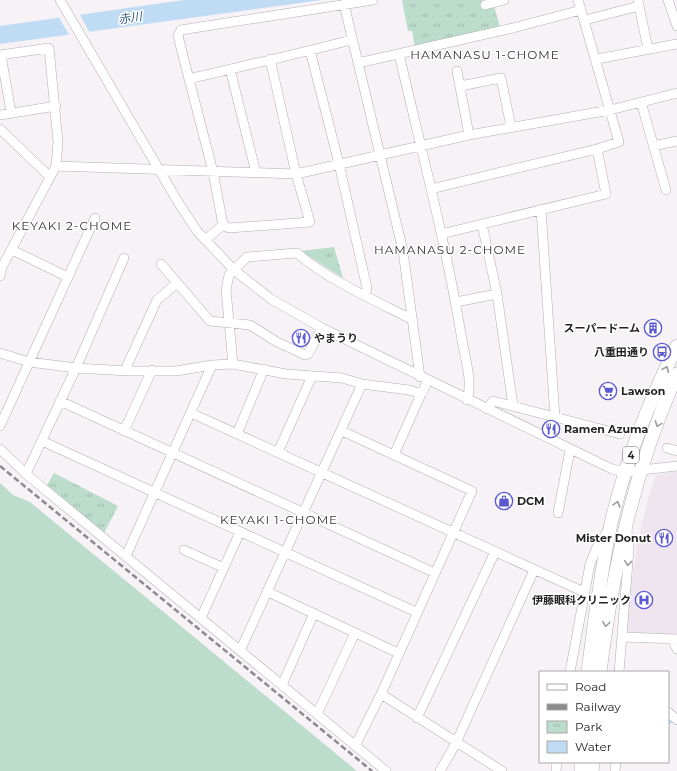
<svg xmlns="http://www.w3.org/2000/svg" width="677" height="771" viewBox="0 0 677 771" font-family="Montserrat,'Noto Sans JP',sans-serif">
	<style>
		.built { fill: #eee5ef }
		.grass { fill: #bcdccc }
		.park { fill: url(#park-tufts) }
		.water { fill: #bfdcf4 }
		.pier { fill: #f6f2f6 }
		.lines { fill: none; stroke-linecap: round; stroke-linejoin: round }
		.stream { stroke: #bfdcf4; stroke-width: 2.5 }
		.minor-casing { stroke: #b2afb3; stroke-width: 10 }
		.highway-casing { stroke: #b2afb3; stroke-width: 14 }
		.minor { stroke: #fff; stroke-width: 9 }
		.highway { stroke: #fff; stroke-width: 13 }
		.rail { stroke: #8c8a8c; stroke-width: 2.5; stroke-dasharray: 6 3; stroke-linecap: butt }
		.oneway { stroke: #9c9c9c }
		.labels { text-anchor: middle; stroke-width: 3; stroke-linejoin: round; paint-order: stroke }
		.shield { fill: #fff; stroke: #666566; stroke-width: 1 }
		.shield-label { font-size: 10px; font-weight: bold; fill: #242324 }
		.poi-label { font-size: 11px; font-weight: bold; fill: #242324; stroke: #fff; text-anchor: end }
		.water-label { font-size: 12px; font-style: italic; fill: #2b5a7b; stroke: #fff }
		.neighbourhood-label { font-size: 12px; letter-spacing: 1px; fill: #353235; stroke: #fff }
	</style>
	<defs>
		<pattern id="park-tufts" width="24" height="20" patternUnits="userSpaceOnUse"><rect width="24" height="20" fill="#bcdccc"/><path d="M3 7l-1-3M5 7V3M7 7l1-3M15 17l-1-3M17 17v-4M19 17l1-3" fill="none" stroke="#a1bcaf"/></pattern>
	</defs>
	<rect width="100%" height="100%" fill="#f6f2f6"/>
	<path class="built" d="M677 471V635H628L624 630 638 540 647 503 656 475Z"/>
	<path class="grass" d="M0 483 13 495 30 502 357 771H0Z"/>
	<path class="park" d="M402 0H482L483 9 494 6 500 27 415 47 412 31H408Z
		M334 247 343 278 301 251Z
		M54 473 118 506 104 533 47 485Z"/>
	<path class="water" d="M184 0H322L0 44V26Z"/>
	<path class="pier" d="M79 13 91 35 71 38 58 16Z"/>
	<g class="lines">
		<path class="stream" d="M668 724 674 719"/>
		<defs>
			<path id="minor" d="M60 0 178 202 197 231 234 270 271 299 322 328 612 469 625 472 677 466
				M578 0 581 10
				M668 0 677 26
				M344 4 403 251 420 377
				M485 5 504 0
				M639 6 648 49
				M585 20 639 6 638 0
				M310 50 339 164 367 288 365 296
				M399 54C421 149 446 243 462 340 465 358 473 382 467 400
				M0 55 49 48 58 142 56 166 2 267 0 276
				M1 55 11 112
				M270 59 296 174 310 222 229 228 223 225 213 172 189 79C243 66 298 54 351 40
				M597 59 677 44
				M358 63 513 28 581 10 619 142 597 149 606 194 441 234
				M230 69 256 173
				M457 71 469 135
				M189 79 178 36 181 30 373 0
				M460 86 501 78 511 127
				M641 102 666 190
				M0 115 56 106
				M0 129 50 177
				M653 146 677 141
				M56 166 296 174 469 135 610 110 677 93
				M431 189 597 149
				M541 209 555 418
				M482 224 497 294 513 406
				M205 240 223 225
				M12 250 68 277
				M161 264 210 321 250 325 277 342 305 355 308 354 322 328
				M456 302 497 294
				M0 353 29 362 76 368 129 371H176L212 365 233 364 286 374 342 378 362 384 409 390 421 394 428 381
				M233 364 226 290 229 275 247 257 297 253C328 280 376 301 413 320
				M125 370 157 300 177 283
				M60 401 435 573
				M487 409 493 401 620 434
				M191 413 584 592
				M0 426 95 218
				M124 431 152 370
				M342 431 472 491 381 694 355 746
				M237 434 264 369
				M42 441 416 612
				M667 448 677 451
				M0 449 26 474 386 771
				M278 452 312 376
				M394 455 421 394
				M26 474 76 368 124 258
				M558 513 570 450
				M184 550 224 568
				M126 556 212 365
				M268 592 398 653
				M201 618 240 532
				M622 637 677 639
				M672 639 677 649
				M240 651 362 384
				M570 672 590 564 597 547 607 532
				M619 672 629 550 627 530
				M282 685 314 613
				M381 694 502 771
				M668 712 677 720
				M317 714 355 633
				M417 718 495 552
				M440 771 456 743 534 570
				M556 771 557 762
				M615 771 616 762"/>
			<path id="highway" d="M588 672C594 624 600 576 610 528 624 466 648 403 677 346
				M600 672C613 568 634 470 677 374
				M581 771V762
				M592 771 593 762"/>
		</defs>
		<use href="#minor" class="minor-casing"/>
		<use href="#highway" class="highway-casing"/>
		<use href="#minor" class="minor"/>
		<use href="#highway" class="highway"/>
		<path class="rail" d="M0 466 372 771"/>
	</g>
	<defs><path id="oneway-chevron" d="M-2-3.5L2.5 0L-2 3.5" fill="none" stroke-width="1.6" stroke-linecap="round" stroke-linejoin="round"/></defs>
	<g class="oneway">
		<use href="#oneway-chevron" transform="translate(666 369) rotate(-66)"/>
		<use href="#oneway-chevron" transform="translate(658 424) rotate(111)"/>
		<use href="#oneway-chevron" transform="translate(617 504) rotate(-74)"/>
		<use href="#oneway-chevron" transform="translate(628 563) rotate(96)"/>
		<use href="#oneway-chevron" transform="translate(606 624) rotate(97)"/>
	</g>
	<defs>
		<symbol id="building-ring" viewBox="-11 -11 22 22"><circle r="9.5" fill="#fff" stroke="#5c5ad2" stroke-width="1.5"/><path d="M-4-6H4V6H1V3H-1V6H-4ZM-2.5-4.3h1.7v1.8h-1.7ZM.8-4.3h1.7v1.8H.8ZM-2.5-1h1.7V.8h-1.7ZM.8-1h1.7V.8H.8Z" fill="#5c5ad2"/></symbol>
		<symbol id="restaurant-ring" viewBox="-11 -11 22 22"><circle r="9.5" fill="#fff" stroke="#5c5ad2" stroke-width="1.5"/><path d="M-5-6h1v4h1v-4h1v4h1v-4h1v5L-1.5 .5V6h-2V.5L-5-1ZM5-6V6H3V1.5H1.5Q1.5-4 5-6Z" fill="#5c5ad2"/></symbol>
		<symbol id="bus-ring" viewBox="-11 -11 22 22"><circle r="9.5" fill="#fff" stroke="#5c5ad2" stroke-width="1.5"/><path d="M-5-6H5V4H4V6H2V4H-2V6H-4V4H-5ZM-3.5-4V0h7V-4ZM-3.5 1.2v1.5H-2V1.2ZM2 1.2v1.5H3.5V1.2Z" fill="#5c5ad2"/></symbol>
		<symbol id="supermarket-ring" viewBox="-11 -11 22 22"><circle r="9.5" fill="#fff" stroke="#5c5ad2" stroke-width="1.5"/><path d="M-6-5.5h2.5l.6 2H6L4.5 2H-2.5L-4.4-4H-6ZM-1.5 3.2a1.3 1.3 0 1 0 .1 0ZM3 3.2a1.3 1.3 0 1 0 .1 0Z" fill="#5c5ad2"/></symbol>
		<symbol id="shop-ring" viewBox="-11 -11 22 22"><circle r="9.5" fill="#fff" stroke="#5c5ad2" stroke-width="1.5"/><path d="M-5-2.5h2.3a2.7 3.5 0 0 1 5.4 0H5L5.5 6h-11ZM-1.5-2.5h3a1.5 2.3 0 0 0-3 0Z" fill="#5c5ad2"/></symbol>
		<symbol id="hospital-ring" viewBox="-11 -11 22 22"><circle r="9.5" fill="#fff" stroke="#5c5ad2" stroke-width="1.5"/><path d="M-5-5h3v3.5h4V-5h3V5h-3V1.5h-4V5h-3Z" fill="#5c5ad2"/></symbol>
	</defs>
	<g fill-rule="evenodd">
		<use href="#building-ring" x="643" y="318" width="20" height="20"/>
		<use href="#restaurant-ring" x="291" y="328" width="20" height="20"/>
		<use href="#bus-ring" x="652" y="342" width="20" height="20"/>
		<use href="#supermarket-ring" x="598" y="381" width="20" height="20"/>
		<use href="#restaurant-ring" x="541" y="419" width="20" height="20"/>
		<use href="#shop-ring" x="494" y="491" width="20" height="20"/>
		<use href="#restaurant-ring" x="654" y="528" width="20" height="20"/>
		<use href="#hospital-ring" x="634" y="590" width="20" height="20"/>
	</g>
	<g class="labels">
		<rect class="shield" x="623" y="447" width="16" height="16" rx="3"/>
		<g class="shield-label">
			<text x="631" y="459">4</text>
		</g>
		<g class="poi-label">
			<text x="640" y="332">スーパードーム</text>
			<text x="314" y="342" text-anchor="start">やまうり</text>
			<text x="649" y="356">八重田通り</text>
			<text x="621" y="395" text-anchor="start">Lawson</text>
			<text x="564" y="433" text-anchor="start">Ramen Azuma</text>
			<text x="517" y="505" text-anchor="start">DCM</text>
			<text x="651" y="542">Mister Donut</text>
			<text x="631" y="604">伊藤眼科クリニック</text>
		</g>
		<g class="water-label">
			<text transform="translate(130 18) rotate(-8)" y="4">赤川</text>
		</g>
		<g class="neighbourhood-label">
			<text x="485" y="59">HAMANASU 1-CHOME</text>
			<text x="72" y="230">KEYAKI 2-CHOME</text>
			<text x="450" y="254">HAMANASU 2-CHOME</text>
			<text x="279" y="524">KEYAKI 1-CHOME</text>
		</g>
	</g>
	<rect x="539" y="671" width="130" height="92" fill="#ffffff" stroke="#a7a7a7"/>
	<rect x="547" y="684" width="20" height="6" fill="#ffffff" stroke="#a7a7a7"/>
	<text x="575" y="691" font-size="12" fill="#242324">Road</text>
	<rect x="547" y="704" width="20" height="6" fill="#8c8a8c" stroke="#a7a7a7"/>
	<text x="575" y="711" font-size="12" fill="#242324">Railway</text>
	<rect x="547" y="721" width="20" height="12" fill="url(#park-tufts)" stroke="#a7a7a7"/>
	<text x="575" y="731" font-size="12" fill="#242324">Park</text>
	<rect x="547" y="741" width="20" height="12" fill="#bfdcf4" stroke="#a7a7a7"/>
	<text x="575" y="751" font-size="12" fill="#242324">Water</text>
</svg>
